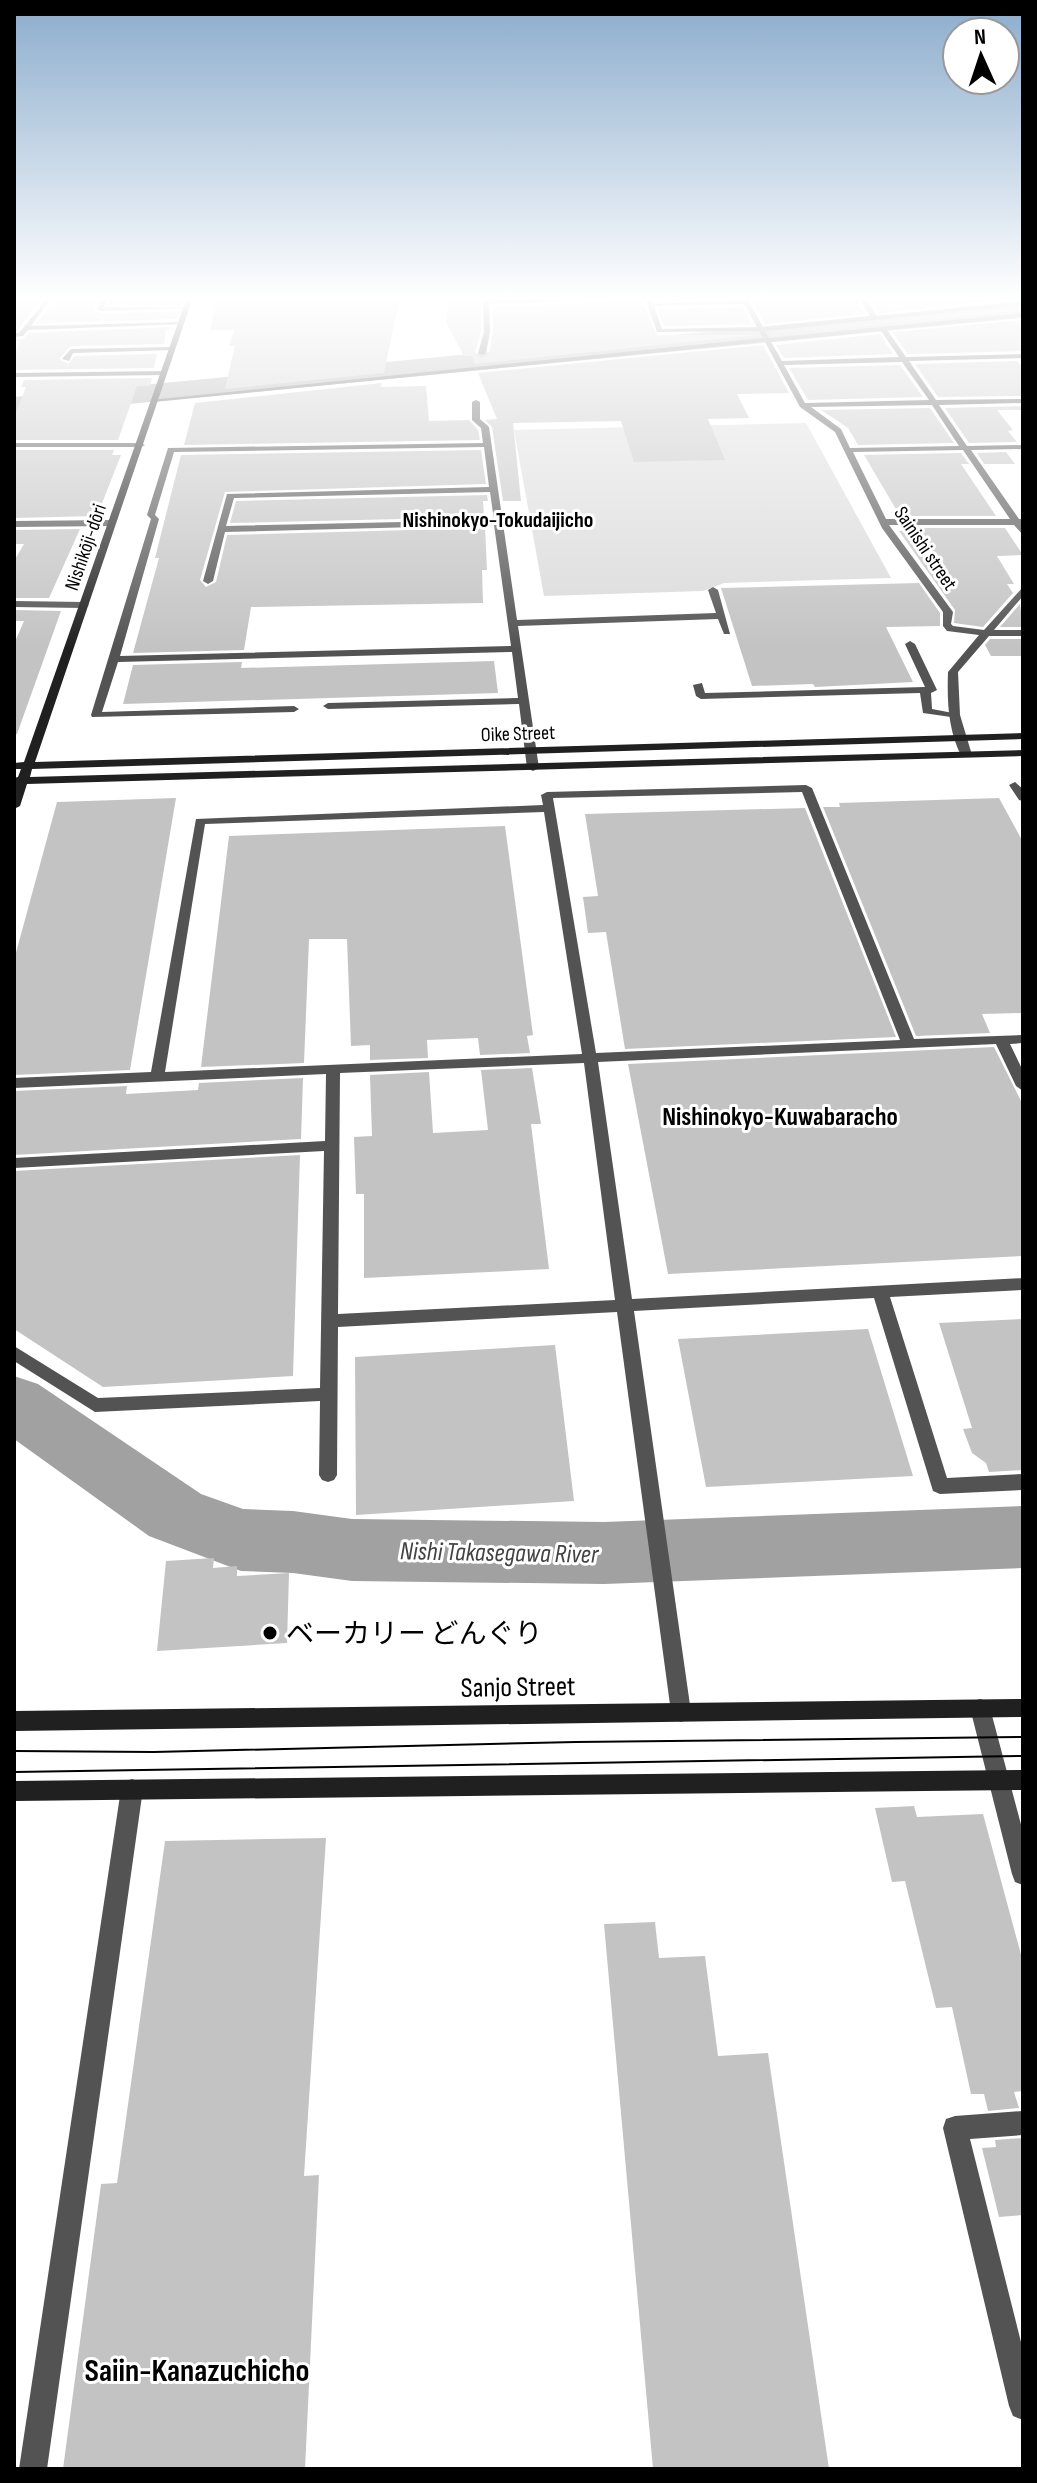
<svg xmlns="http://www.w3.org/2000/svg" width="1037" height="2483" viewBox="0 0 1037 2483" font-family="'Sofia Sans Condensed','Noto Sans JP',sans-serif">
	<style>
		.green { fill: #dadada }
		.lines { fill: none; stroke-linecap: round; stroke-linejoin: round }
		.river { fill: #a1a1a1; fill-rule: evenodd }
		.building { fill: #c3c3c3 }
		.lane { fill: #535353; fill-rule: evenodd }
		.street { fill: #535353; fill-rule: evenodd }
		.secondary { fill: #202020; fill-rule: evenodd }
		.tram { stroke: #000; stroke-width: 2 }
		.poi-dot { fill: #000; stroke: #fff; stroke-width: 3 }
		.labels { text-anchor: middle; stroke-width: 6; stroke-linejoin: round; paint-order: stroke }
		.far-street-label { font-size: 20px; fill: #000; stroke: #fff }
		.far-neighbourhood-label { font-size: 22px; font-weight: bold; fill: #000; stroke: #fff }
		.neighbourhood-label { font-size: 26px; font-weight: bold; fill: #000; stroke: #fff }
		.water-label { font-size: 26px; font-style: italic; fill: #424242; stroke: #fff }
		.near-poi-label { font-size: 28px; fill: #000; stroke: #fff; text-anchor: start }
		.near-street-label { font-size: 28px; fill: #000; stroke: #fff }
		.near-neighbourhood-label { font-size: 32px; font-weight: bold; fill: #000; stroke: #fff }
	</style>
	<rect width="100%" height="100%" fill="#fff"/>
	<path class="green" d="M806 423 891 578 724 583 703 591 544 596 514 430Z"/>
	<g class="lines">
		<path class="river" d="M1023 302V318L14 415V397Z
			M14 1376 38 1384 201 1494 243 1509 293 1511 352 1519 604 1522 1023 1506V1568L604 1584 352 1581 293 1573 241 1571 149 1536 14 1439Z"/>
	</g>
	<path class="building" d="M14 300H40L18 330H14Z
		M54 300H98L94 310 100 314 179 311 176 319 37 323Z
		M110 300H183L181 305 109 304Z
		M217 300H399L384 373 225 389 235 346H229L234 330H210Z
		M449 300H480L481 332 475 352 481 358 489 354 493 332 492 307 642 300 657 335H758L475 364 472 356H464L446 322Z
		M752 300H857L865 314 765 324Z
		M871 300H999L879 313Z
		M742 307 752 324 664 326 658 309Z
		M1023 308V310L770 334Z
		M1023 320V351L908 354 892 332Z
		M173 327 166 330 164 344 71 346 59 359 68 364 75 356 157 354 154 368 14 370V356L20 342 14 340 23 339 29 333Z
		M880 334 893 354 784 358 776 345Z
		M763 345 789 393 737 394 749 418 708 419 725 460 634 462 621 421 513 423 521 501H503L492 427 485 420 497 419 478 373Z
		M1017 361 1023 369V396L938 397 915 364Z
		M900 365 923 397 808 400 789 368Z
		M152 378 150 386H137L118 440H14V417L26 387H21L24 380Z
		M382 383 381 387 426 386 429 421 469 420 478 430 480 440 184 445 195 403Z
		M1023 406V410H997L1013 430 1008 431 1017 442 969 443 945 408Z
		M930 408 954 443 858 445 848 428 821 410Z
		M14 450H114L112 455H121L97 516 14 518Z
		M481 450 486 484 225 492 200 580 206 587 216 582 227 535 485 528 487 570H482L483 603 251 607 244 650 133 653 159 558H155L181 455Z
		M1006 452 1015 464H984L977 453Z
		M961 453 969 464H961L996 516H900L864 455Z
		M487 495 488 501H483L484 517 230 523 236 501Z
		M907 528H1005L1023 555 997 556 1014 584H1007L1013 593 983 627 954 623 955 610 899 531H908Z
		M80 529 49 598H14V561L24 544H14V530Z
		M919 583 940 613V626L886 627 913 682 815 687 813 684 752 686 721 588Z
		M1020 604 1023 627H1000Z
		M14 610 61 611 17 734H14V644L24 621H14Z
		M990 639H1023V656H991L985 645Z
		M494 661 498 693 123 704 133 665 242 662 241 668Z
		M176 798 130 1070 14 1075V960L57 802Z
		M999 798 1023 842V1013L982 1014 990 1033 916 1036 823 807H840L839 803Z
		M805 808 896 1037 625 1049 606 932 588 933 583 897 598 896 585 814Z
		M505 826 533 1035 527 1036 530 1053 480 1055 478 1038 427 1040 428 1058 370 1060V1045L351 1046 347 939H309L304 1063 201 1067 229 836Z
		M994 1047 1023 1105V1256L668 1274 628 1064Z
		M532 1068 541 1124H531L549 1269 364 1278V1194H356L354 1137 372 1136 370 1075 429 1072 433 1133 488 1130 481 1070Z
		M303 1078 301 1139 14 1155V1091L127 1086 126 1094 198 1090 199 1083Z
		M300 1155 293 1376 103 1387 14 1329V1171Z
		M1023 1319V1470L989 1472 986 1463 972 1453 963 1429 972 1428 939 1323Z
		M868 1329 913 1476 706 1487 678 1339Z
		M555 1345 574 1501 356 1515 355 1357Z
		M214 1558 213 1568 237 1566V1576L289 1573 287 1643 157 1651 166 1561Z
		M914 1806 917 1817 983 1814 1023 1962V2091L1014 2092 1019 2108 988 2111 984 2094H971L952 2007 936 2008 905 1881 892 1882 875 1808Z
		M326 1838 304 2176 319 2175 305 2469H63L101 2184 117 2183 165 1841Z
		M655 1922 659 1958 705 1956 718 2056 768 2053 829 2469H653L604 1924Z
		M1023 2138V2215L999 2217 982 2148 996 2147 995 2140Z"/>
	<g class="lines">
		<path class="lane" d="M101 300H107L104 307 190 308 100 311 97 309Z
			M588 300 487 304 484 302 485 300Z
			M645 300H651L653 304 648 305Z
			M41 306 44 308 31 326 181 322 184 324 28 330 23 336 14 337V333H19Z
			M172 347 174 350 73 353 69 361 62 359 71 349Z
			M476 400 480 402V419L489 427 517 620 716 613 708 590 713 587 718 590 730 634H724L718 619 518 626 539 768 533 771 527 768 519 704 328 709 323 706 328 703 518 698 512 652 118 662 102 712 294 706 299 709 294 712 92 717 91 715 151 519 147 515 168 448 483 443 481 428 472 420V402ZM484 447 489 487 227 494 203 581 208 584 213 581 225 532 494 525 511 646 120 656 159 519 155 515 174 452ZM490 492 494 520 226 526 234 498Z
			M14 443H35L39 445 35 447H14Z
			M910 641 915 644 937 690 931 693 932 709 958 714V718L923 713 920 693 701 699 696 696 693 685 702 683 705 693 925 687 905 644Z
			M1015 782 1023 789V801L1019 800 1009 785Z
			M806 785 812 788 914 1039 1023 1035V1043L1010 1044 1023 1071V1091L1016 1086 996 1044 598 1062 632 1299 1023 1278V1290L890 1297 947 1478 1023 1474V1490L940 1494 933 1491 874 1298 634 1311 691 1712 688 1719 681 1722 674 1719 671 1712 617 1312 338 1327 337 1475 334 1480 328 1482 322 1480 319 1475 320 1401 95 1412 14 1361V1346L98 1398 320 1388 324 1151 14 1168V1158L325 1141 326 1074 14 1088V1078L151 1072 196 819 543 805 541 795 547 792ZM802 792 900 1040 596 1053 553 798ZM544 812 582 1054 165 1072 205 824ZM584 1063 615 1300 338 1314 340 1073Z
			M132 1779 140 1782 143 1789 47 2469H19L121 1789 124 1782Z"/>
		<path class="street" d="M44 300H51L43 309H39Z
			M483 300H489L490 332 486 353 482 355 478 353 484 332Z
			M748 300 763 327 870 316 860 300H867L877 316 1023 301V305L765 331 769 338 1023 313V317L887 330 906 357 1023 354V358L909 361 936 400 1023 399V403L939 405 967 446 1023 445V449L971 450 1019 519H1023V535L1014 525H889L953 612 951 624 953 626 984 630 1023 587V596L994 630H1023V636H989L958 672 960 715 972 755 970 757H962C948 731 947 701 948 672L979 635 947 631 943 626V612L882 528 835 432 800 407 765 342 154 402 150 400 763 338 759 331 657 332 647 304ZM744 304 757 327 662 329 654 306ZM881 331 899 357 782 361 771 342ZM902 362 929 400 805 403 784 365ZM932 405 959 446 850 448 841 429 811 407ZM963 450 1010 519H886L853 452Z
			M167 371 164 375 14 377V373Z
			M35 443H141L145 445 141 447H32Z
			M14 521 112 520 116 523 112 526 14 527Z
			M14 601 84 602 89 605 84 608 14 607Z
			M980 1699 987 1701 990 1708 1023 1832V1885L1015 1882 1012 1874 970 1708 973 1701Z
			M1023 2111V2135L970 2139 1023 2350V2420L1013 2416 1009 2406 943 2128 946 2119 955 2116Z"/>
		<path class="secondary" d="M186 300H192L35 762 1023 733V739L32 769 30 777 1023 750V756L27 784 20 806 14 809V778L18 777 21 769H14V763L24 762Z
			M1023 1699V1717L14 1731V1711Z
			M1023 1770V1790L14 1801V1781Z"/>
		<path class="tram" d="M14 1751 154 1752 576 1742 1023 1737
			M14 1772 1023 1756"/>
	</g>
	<linearGradient id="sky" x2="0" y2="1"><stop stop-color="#8baccc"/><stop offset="0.46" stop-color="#fff"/><stop offset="1" stop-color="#fff" stop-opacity="0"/></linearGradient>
	<rect width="1037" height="648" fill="url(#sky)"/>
	<circle class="poi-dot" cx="270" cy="1633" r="8"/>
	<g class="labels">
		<g class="far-street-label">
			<text transform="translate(85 547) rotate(-71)" y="7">Nishikōji-dōri</text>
			<text transform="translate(926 548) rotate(56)" y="7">Sainishi street</text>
			<text transform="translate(518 733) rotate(-2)" y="7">Oike Street</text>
		</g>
		<g class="far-neighbourhood-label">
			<text x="498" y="527">Nishinokyo-Tokudaijicho</text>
		</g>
		<g class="neighbourhood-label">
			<text x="780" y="1125">Nishinokyo-Kuwabaracho</text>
		</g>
		<g class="water-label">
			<text transform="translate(499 1552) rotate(1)" y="9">Nishi Takasegawa River</text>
		</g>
		<g class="near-poi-label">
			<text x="286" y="1643">ベーカリー どんぐり</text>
		</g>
		<g class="near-street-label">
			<text transform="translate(518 1686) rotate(-1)" y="10">Sanjo Street</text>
		</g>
		<g class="near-neighbourhood-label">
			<text x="197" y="2381">Saiin-Kanazuchicho</text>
		</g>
	</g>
	<rect width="1037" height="2483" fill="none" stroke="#000000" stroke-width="32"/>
	<g transform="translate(981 56) rotate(357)"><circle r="38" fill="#ffffff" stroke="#999999" stroke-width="2"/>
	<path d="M0-6L14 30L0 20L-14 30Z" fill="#000000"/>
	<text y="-12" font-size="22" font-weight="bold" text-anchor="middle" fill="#000000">N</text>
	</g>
</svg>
